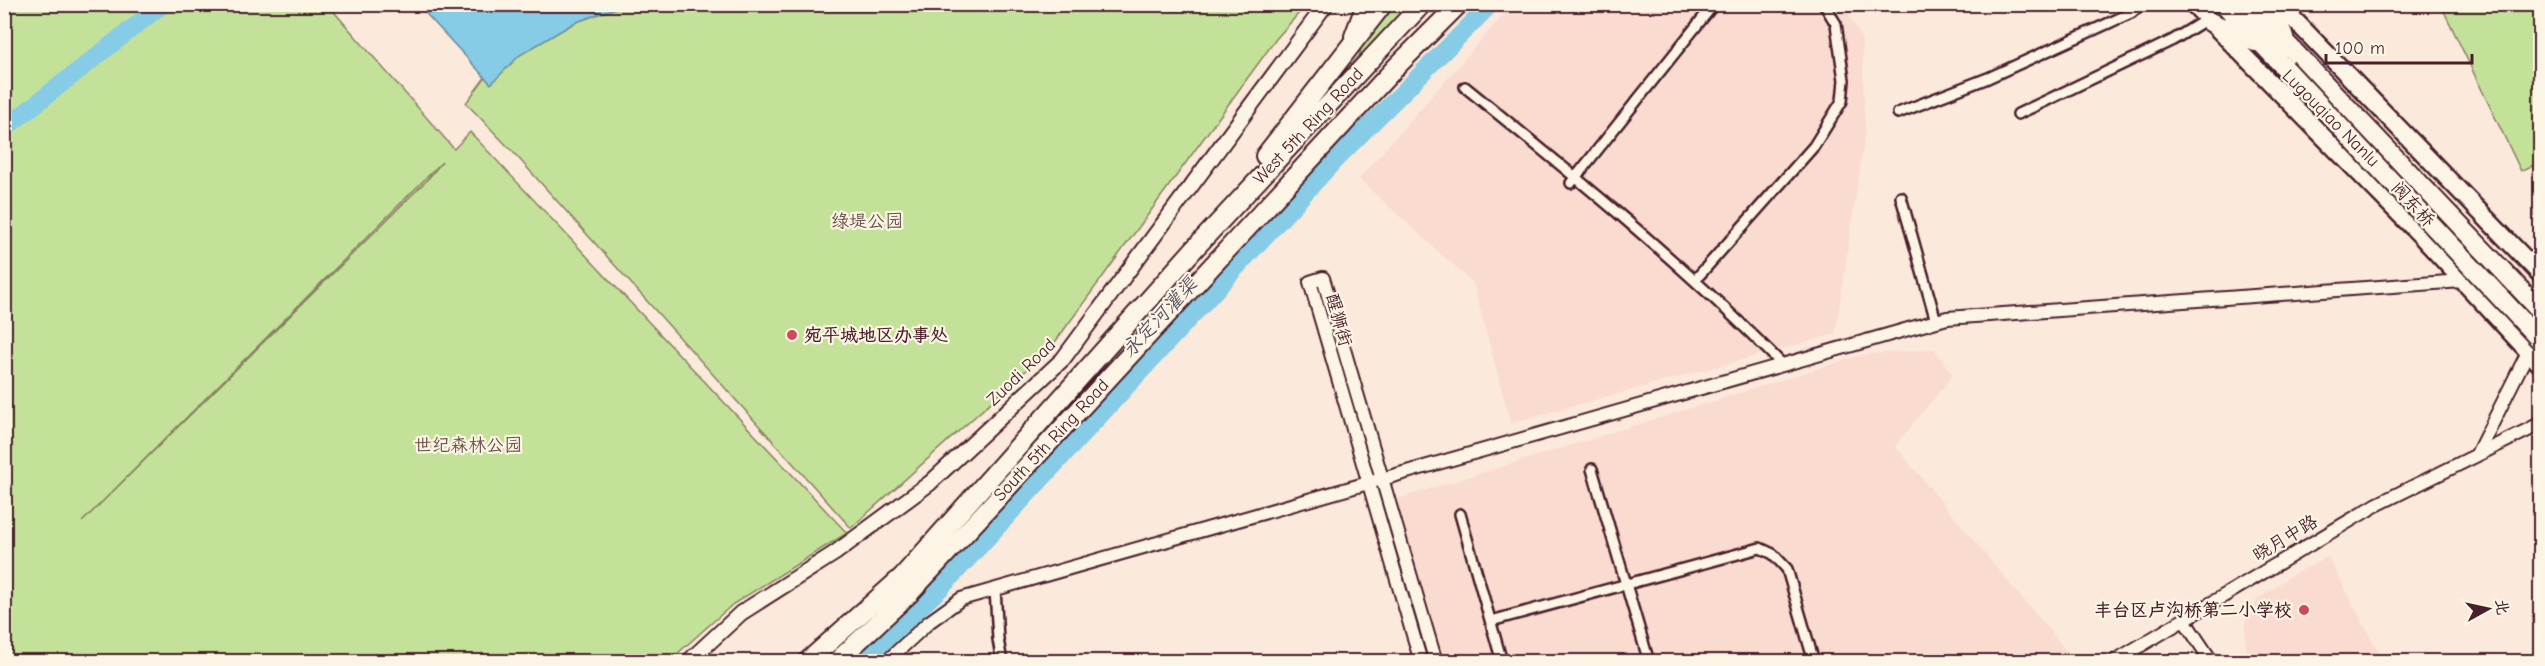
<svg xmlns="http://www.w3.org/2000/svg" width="2545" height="666" viewBox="0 0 2545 666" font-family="'Comic Neue','LXGW WenKai TC',sans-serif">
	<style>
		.built { fill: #f9dbcf }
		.green { fill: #c4e199; stroke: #878062; stroke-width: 1.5; fill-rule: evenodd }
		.water { fill: #86cce7; stroke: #6e879c; stroke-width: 1.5 }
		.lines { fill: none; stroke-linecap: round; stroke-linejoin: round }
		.river { stroke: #86cce7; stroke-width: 18 }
		.minor-casing { stroke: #4a1f2b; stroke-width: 14 }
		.tertiary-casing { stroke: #4a1f2b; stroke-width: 16 }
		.secondary-casing { stroke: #4a1f2b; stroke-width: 18 }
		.trunk-casing { stroke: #4a1f2b; stroke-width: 21 }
		.motorway-casing { stroke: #4a1f2b; stroke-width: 22 }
		.minor { stroke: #fcf5e5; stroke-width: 9 }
		.tertiary { stroke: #fcf5e5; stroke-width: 12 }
		.secondary { stroke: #fcf5e5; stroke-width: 14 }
		.trunk { stroke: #fcf5e5; stroke-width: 16 }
		.motorway { stroke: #fcf5e5; stroke-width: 18 }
		.motorway-bridge-casing { stroke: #4a1f2b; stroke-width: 22; stroke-linecap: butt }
		.motorway-bridge { stroke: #fcf5e5; stroke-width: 18 }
		.poi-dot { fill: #d1495b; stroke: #fcf5e5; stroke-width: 2 }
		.labels { text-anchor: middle; stroke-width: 4.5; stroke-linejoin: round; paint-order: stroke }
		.street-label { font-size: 18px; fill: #4a1f2b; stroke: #fcf5e5 }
		.park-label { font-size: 18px; fill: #685046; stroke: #fcf5e5 }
		.poi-label { font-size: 18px; font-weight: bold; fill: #4a1f2b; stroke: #fcf5e5; text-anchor: start }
		.water-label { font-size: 20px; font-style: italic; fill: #5c5363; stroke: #fcf5e5 }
	</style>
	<rect width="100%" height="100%" fill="#fbe9db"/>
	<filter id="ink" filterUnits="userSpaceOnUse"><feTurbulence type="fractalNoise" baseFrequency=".0167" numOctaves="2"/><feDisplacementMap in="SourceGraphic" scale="12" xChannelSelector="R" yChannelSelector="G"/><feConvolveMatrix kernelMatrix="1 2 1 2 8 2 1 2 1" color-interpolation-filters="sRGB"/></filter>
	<g filter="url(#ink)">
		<path class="built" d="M1512 5H1844L1862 40 1865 134 1835 334 1511 423 1473 283 1359 179Z
			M1934 349 1953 375 1895 446 2073 659 2070 662 1422 661 1375 506 1862 355Z
			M2328 557 2379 653 2364 661H2253L2246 648 2245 622 2258 599 2290 576Z"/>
		<path class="green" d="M4 5H328L454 149 470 132 847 533 733 604 669 661H5ZM442 162 427 180 82 522Z
			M539 5H1306L1276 39 1050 349 851 528 513 152 466 103Z
			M1369 5H1412L1359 58Z
			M2441 5H2540V162L2521 171Z"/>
		<path class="water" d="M418 5H624L574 23 520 55 491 84Z"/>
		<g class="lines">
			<path class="river" d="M4 129 163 4
				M861 662 941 588 1336 159 1491 4"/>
			<defs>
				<path id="minor" d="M1465 87C1575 176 1684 265 1783 365
					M1898 113 1988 78 2131 13 2142 4
					M2018 114 2173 40 2207 19
					M1571 183 1714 4
					M1901 197 1936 321
					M1695 280 1814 146 1842 101 1844 80 1836 24 1824 4
					M1592 469 1649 662
					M1460 514 1502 662
					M995 589 998 639 1002 662
					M1491 621 1760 548 1773 554 1787 569 1814 662"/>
				<path id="tertiary" d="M2478 452 2531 346
					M2184 620 2212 662
					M886 662 929 622 961 599 1947 318 2462 281
					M1421 662 1310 282 1323 278 1436 662
					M2113 662 2376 505 2540 424"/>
				<path id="secondary" d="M1352 36 1364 4
					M688 662 741 613 835 553 930 483 1063 359 1326 4"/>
				<path id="trunk" d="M2193 4 2424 239 2540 364
					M2279 4 2540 274"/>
				<path id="motorway" d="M2224 4 2285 68
					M2249 4 2540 310
					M2272 4 2284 38
					M2210 22 2255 42
					M1265 156 1383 4
					M807 662 902 577 1195 248 1422 4
					M836 662 910 593 1396 67 1459 4"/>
			</defs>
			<use href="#minor" class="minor-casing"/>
			<use href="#tertiary" class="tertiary-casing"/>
			<use href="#secondary" class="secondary-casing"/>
			<use href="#trunk" class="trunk-casing"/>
			<use href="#motorway" class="motorway-casing"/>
			<use href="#minor" class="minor"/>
			<use href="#tertiary" class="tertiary"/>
			<use href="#secondary" class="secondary"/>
			<use href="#trunk" class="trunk"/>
			<use href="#motorway" class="motorway"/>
			<defs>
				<path id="motorway-bridge" d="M2285 68 2540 340"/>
			</defs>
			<use href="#motorway-bridge" class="motorway-bridge-casing"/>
			<use href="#motorway-bridge" class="motorway-bridge"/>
		</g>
	</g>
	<g class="poi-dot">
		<circle cx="792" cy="335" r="6"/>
		<circle cx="2304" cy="610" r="6"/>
	</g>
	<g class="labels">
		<g class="street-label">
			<text transform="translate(2331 118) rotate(45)" y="6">Lugouqiao Nanlu</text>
			<text transform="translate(1308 126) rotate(-47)" y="6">West 5th Ring Road</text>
			<text transform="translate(2413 204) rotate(47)" y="6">阀东桥</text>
			<text transform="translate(1339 320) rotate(74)" y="6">醒狮街</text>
			<text transform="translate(1021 372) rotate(-44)" y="6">Zuodi Road</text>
			<text transform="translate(1051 440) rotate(-47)" y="6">South 5th Ring Road</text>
			<text transform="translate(2285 538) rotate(-31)" y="6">晓月中路</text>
		</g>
		<g class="park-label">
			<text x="867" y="227">绿堤公园</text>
			<text x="468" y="451">世纪森林公园</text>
		</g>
		<g class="poi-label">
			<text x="804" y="341">宛平城地区办事处</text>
			<text x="2292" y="616" text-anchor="end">丰台区卢沟桥第二小学校</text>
		</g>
		<g class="water-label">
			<text transform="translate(1159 317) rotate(-47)" y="7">永定河灌渠</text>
		</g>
	</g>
	<rect width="2545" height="666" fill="none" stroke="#fcf5e5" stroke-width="24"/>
	<rect x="12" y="12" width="2521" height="642" fill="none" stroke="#4a1f2b" stroke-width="2" filter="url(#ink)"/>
	<g transform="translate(2488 609) rotate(82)" stroke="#fcf5e5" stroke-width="4.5" paint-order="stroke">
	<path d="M0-4.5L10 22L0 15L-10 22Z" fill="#4a1f2b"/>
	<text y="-9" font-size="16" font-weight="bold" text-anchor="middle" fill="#4a1f2b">北</text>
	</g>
	<path d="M2326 54v9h146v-9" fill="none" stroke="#4a1f2b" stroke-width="3"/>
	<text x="2335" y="54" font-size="18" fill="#4a1f2b" stroke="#fcf5e5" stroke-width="4.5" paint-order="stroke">100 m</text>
</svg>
